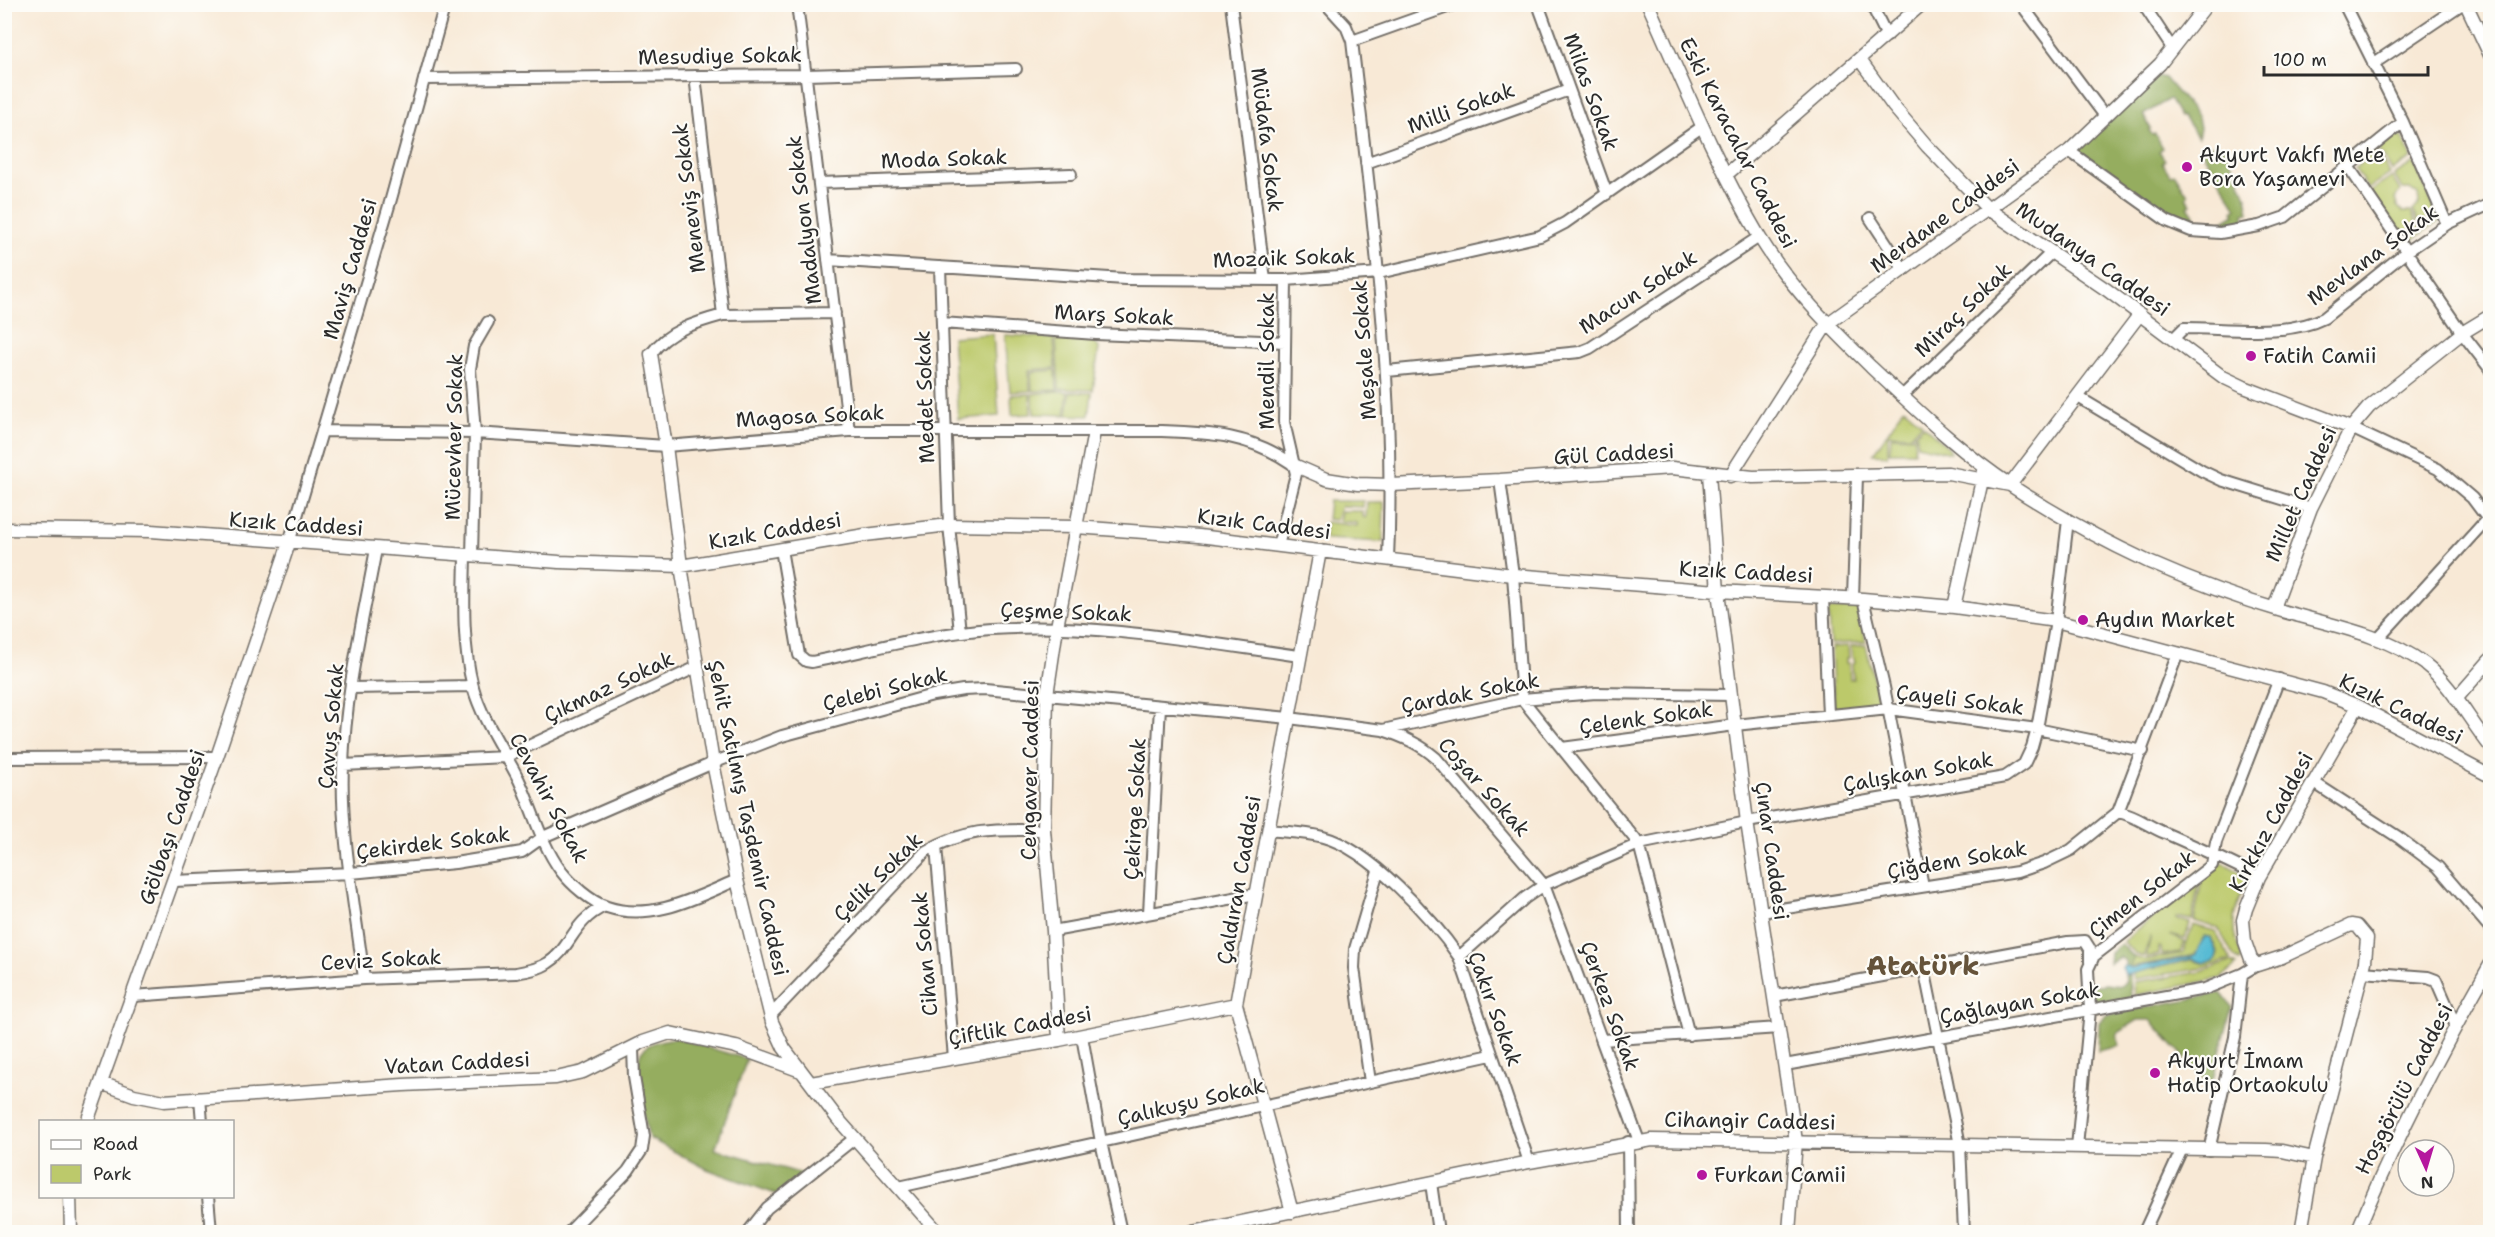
<svg xmlns="http://www.w3.org/2000/svg" width="2495" height="1237" viewBox="0 0 2495 1237" font-family="'Shantell Sans',sans-serif">
	<style>
		.green { fill: #bcc96b; stroke: #747a4b; stroke-width: 1.5 }
		.forest { fill: #95ad5f; stroke: #606c45; stroke-width: 1.5 }
		.water { fill: #55bad3; stroke: #40727f; stroke-width: 1.5 }
		.lines { fill: none; stroke-linecap: round; stroke-linejoin: round }
		.minor-casing { stroke: #736e67; stroke-width: 14 }
		.tertiary-casing { stroke: #736e67; stroke-width: 15 }
		.minor { stroke: #fff; stroke-width: 10 }
		.tertiary { stroke: #fff; stroke-width: 12 }
		.poi-dot { fill: #b5179e; stroke: #fdfcf7; stroke-width: 2 }
		.labels { text-anchor: middle; stroke-width: 4.5; stroke-linejoin: round; paint-order: stroke }
		.street-label { font-size: 21px; fill: #2b2b2b; stroke: #fdfcf7 }
		.poi-label { font-size: 21px; fill: #2b2b2b; stroke: #fdfcf7; text-anchor: start }
		.district-label { font-size: 27px; font-weight: bold; fill: #65533a; stroke: #fdfcf7 }
	</style>
	<rect width="100%" height="100%" fill="#fdfcf7"/>
	<filter id="ink" filterUnits="userSpaceOnUse"><feTurbulence type="fractalNoise" baseFrequency=".0167" numOctaves="2"/><feDisplacementMap in="SourceGraphic" scale="12" xChannelSelector="R" yChannelSelector="G"/><feConvolveMatrix kernelMatrix="1 2 1 2 8 2 1 2 1" color-interpolation-filters="sRGB"/></filter>
	<filter id="wash" filterUnits="userSpaceOnUse"><feTurbulence type="fractalNoise" baseFrequency=".008" numOctaves="4" result="noise"/><feDisplacementMap in="SourceGraphic" scale="24" xChannelSelector="R" yChannelSelector="G"/><feGaussianBlur stdDeviation="1.35" result="paint"/><feColorMatrix in="noise" values="0 0 0 0 0 0 0 0 0 0 0 0 0 0 0 0 0 1.4 0 .05"/><feComposite in="paint" operator="in"/></filter>
	<g filter="url(#wash)">
		<rect width="100%" height="100%" fill="#f8e9d6"/>
		<path class="green" d="M2401 136 2412 158 2392 171 2379 149 2393 138Z
			M2376 151 2390 174 2368 189 2355 169Z
			M2414 162 2440 221 2425 231 2413 211 2419 204 2418 195 2410 189H2402L2394 175Z
			M2392 177 2400 191 2395 199 2397 206 2403 212H2411L2423 233 2406 244 2370 192Z
			M993 334 999 416 958 419 952 337Z
			M1005 335 1054 338 1056 368 1029 370 1030 391 1010 392Z
			M1056 338 1093 340 1099 348 1093 390 1059 389Z
			M1056 370 1057 390 1032 391 1031 372Z
			M1058 391 1068 392 1065 415 1034 414 1032 394Z
			M1070 392 1092 393 1089 416 1067 415Z
			M1030 394 1031 414 1012 415 1011 395Z
			M1904 408 1922 423 1911 435 1888 434V455L1873 454Z
			M1923 425 1949 448 1951 453 1917 445V435H1914Z
			M1891 436 1915 437 1914 452H1890Z
			M1329 501H1363V507L1341 506 1336 520 1327 519Z
			M1367 502H1384L1383 542 1324 539 1326 522 1357 526V523L1339 521 1341 511H1363V517L1366 518Z
			M1828 609H1859L1866 642 1830 644Z
			M1866 645 1879 704 1834 708 1831 647 1848 646 1849 658H1846V663H1849L1850 679H1853L1852 663 1855 662 1854 658 1852 657 1851 646Z
			M2222 862 2249 877C2242 894 2232 910 2234 929 2234 940 2243 952 2240 962L2234 957 2218 928 2194 921 2202 879Z
			M2199 881 2192 920 2176 917V919L2190 923 2185 939 2170 935 2185 942 2180 952 2161 955 2160 947H2158V955L2146 957 2151 936 2143 957 2136 954 2123 941Z
			M2193 925 2215 931 2231 960 2204 968 2134 979 2133 972 2192 960 2205 964 2215 961 2218 954 2211 937 2206 936 2196 953 2191 956 2129 967 2134 957 2144 960 2183 953Z
			M2231 962 2237 965 2221 978 2135 995 2134 982 2201 972Z"/>
		<path class="forest" d="M2158 76 2165 78 2198 117 2200 128 2198 137 2182 116 2180 117 2169 99 2143 115 2151 128 2149 130 2152 135 2155 134 2163 148 2159 151 2165 160 2162 162 2170 175 2175 174 2188 195 2186 197 2191 204 2188 206 2194 215 2190 227 2173 220 2077 151Z
			M2214 145 2223 147 2227 151 2246 196 2249 212 2244 213 2245 224 2204 228 2216 221 2219 224 2235 214 2233 211 2237 208 2200 148Z
			M2121 944 2134 957 2129 967 2125 966V961L2120 957 2109 963 2110 953Z
			M2130 975 2131 998 2095 1004 2091 986 2105 984 2121 986 2126 981 2125 976Z
			M2221 993 2232 1007 2211 1087 2151 1020H2138L2117 1033 2119 1046 2098 1051 2099 1022 2106 1015Z
			M676 1038 747 1059 715 1149 803 1174 778 1195 707 1169 649 1138C645 1119 629 1062 644 1049 651 1041 666 1040 676 1038Z"/>
		<path class="water" d="M2205 936 2211 938 2217 954 2215 961 2205 963 2192 959 2125 975 2122 968 2124 966 2132 968 2191 957 2196 954Z"/>
	</g>
	<g filter="url(#ink)">
		<g class="lines">
			<defs>
				<path id="minor" d="M797 4 849 431
					M1231 4 1265 280
					M1326 4 1346 26 1352 41C1372 214 1396 385 1388 559
					M1538 4 1607 194
					M1871 4 1887 36
					M2021 4 2105 116
					M2143 4 2172 48
					M2344 4 2403 122 2447 224
					M1352 41 1456 4
					M2373 64 2462 4
					M695 76 723 315
					M424 79 806 75 1016 69
					M2069 151 2167 221 2191 231 2220 233 2259 226 2285 217 2403 122
					M1366 163 1569 90
					M2348 166 2462 333 2490 369
					M819 183 1071 174
					M1870 218 1904 270
					M828 260 1125 279 1286 280 1379 273 1540 236 1565 223 1703 126
					M940 267 949 525 960 632
					M942 323 1096 334 1285 342
					M2173 339 2184 328C2227 328 2286 337 2324 318L2406 252 2447 224 2490 204
					M651 354C667 331 697 322 723 315L835 313
					M1387 371 1580 352 1590 348 1759 237
					M1902 396 2052 252
					M2078 397 2202 471 2221 480 2311 508
					M2351 428 2438 469 2472 498 2490 522
					M322 431 475 433 666 446 849 431H1159C1211 433 1250 434 1294 465
					M1500 480 1513 575 1522 699 1639 844 1689 1035
					M289 543 391 199 445 4
					M1278 546 1296 474 1284 422 1286 280
					M781 549 799 655 806 661 812 662C871 650 931 633 991 629 1094 622 1199 642 1300 656
					M465 556C464 598 462 645 473 687 482 720 504 750 519 780 533 810 541 844 561 871 571 884 591 902 607 907 652 922 697 897 737 880
					M472 556 475 433 470 369 474 346 488 322
					M1823 597 1828 715
					M1853 598 1857 476
					M1863 599 1884 687 1923 886
					M2378 639 2488 518
					M351 688 473 686
					M1383 730C1404 737 1420 744 1436 758L1544 885 1639 1141
					M1562 748 1735 725 1889 709 2037 729 2143 751
					M4 758 217 757
					M343 765 505 757 697 667
					M2313 782 2398 837 2438 867 2490 928
					M2118 812C2137 816 2148 826 2165 833 2197 847 2228 861 2259 877
					M1268 830C1286 832 1305 832 1323 837 1369 849 1433 919 1459 957L1529 1162
					M936 846 954 1058
					M174 881 351 873 455 863 522 852 543 837 713 763 782 736 933 695 963 690 985 689 1047 695 1289 718 1383 730 1522 699 1596 693 1731 695
					M1761 912 2017 872 2044 863 2071 850 2118 812 2178 653
					M1149 913 1160 706
					M1053 931 1256 894
					M1459 957 1525 898 1544 885 1639 844 1747 822 2005 777 2024 764 2032 747 2037 729 2056 621 2068 520
					M1924 968 1960 1145 1964 1232
					M2362 972 2428 977 2436 980 2456 1026
					M364 979C356 912 340 833 343 766 345 693 363 620 376 549
					M133 996 364 979 516 973C527 971 539 969 548 963 571 949 572 921 605 906
					M1774 996 2068 942 2085 941 2090 949V962
					M770 1016 926 851C969 827 997 830 1044 830
					M1082 1036 1101 1142 1121 1232
					M1602 1040 1779 1028
					M1785 1065 2205 989 2242 974 2257 965
					M1370 1082 1354 968 1355 949 1378 871
					M200 1098 202 1122
					M1628 1142 1629 1232
					M2077 1147 2090 1010 2088 969 2094 956 2212 865 2216 842 2279 679
					M2209 1150 2235 1037 2242 974
					M1431 1183 1438 1232
					M899 1187 1491 1055
					M208 1196 211 1232
					M569 1232 628 1171 642 1150 644 1136 634 1077 633 1048
					M748 1232 767 1208 855 1138
					M2144 1232 2182 1149"/>
				<path id="tertiary" d="M1648 4C1683 82 1716 164 1760 238 1790 287 1830 327 1871 367 1915 408 1960 452 2010 485 2054 514 2102 540 2149 562 2192 581 2237 598 2282 611 2330 625 2384 634 2425 664 2452 685 2469 720 2490 746
					M2466 4 2490 55
					M1860 60 1893 106 1927 146 1988 209 2107 290 2223 377 2244 387 2351 428
					M1727 174 1922 4
					M651 354 666 446 681 566 713 763 737 880 772 1022 784 1048 837 1118 938 1232
					M1294 465 1326 479 1358 484 1391 485 1500 480 1672 468 1753 477 1948 473 2010 485 2140 314
					M1709 474 1718 591 1747 822 1796 1141 1789 1232
					M1730 476 1827 324 2069 151 2160 64 2207 4
					M4 529 151 531 559 562 681 566 865 535 949 525 1076 527 1199 536 1513 575 1718 591 1863 599 1954 607 2056 621 2323 692 2358 706 2490 776
					M1954 607 1984 471
					M2274 608 2311 508 2351 428 2369 407 2462 333 2490 316
					M2456 699 2490 660
					M1059 1040 1053 931 1044 830 1047 695 1057 627 1094 432
					M101 1083 134 1095 164 1101 403 1085 556 1078 583 1072 643 1042 670 1033 736 1047 801 1071
					M811 1083 1059 1040 1236 1004
					M87 1122 217 757 289 543
					M70 1196 71 1232
					M1292 1212 1236 1004 1320 551
					M1193 1232 1529 1162 1652 1140 2266 1150 2282 1151 2314 1158
					M2301 1232 2314 1158 2365 962 2367 938 2357 926 2351 925 2282 957 2257 965 2251 959 2245 942 2243 920 2246 909 2259 877 2358 706
					M2357 1232C2395 1140 2441 1051 2490 965"/>
			</defs>
			<use href="#minor" class="minor-casing"/>
			<use href="#tertiary" class="tertiary-casing"/>
			<use href="#minor" class="minor"/>
			<use href="#tertiary" class="tertiary"/>
		</g>
	</g>
	<g class="poi-dot">
		<circle cx="2187" cy="167" r="6"/>
		<circle cx="2251" cy="356" r="6"/>
		<circle cx="2083" cy="620" r="6"/>
		<circle cx="2155" cy="1073" r="6"/>
		<circle cx="1702" cy="1175" r="6"/>
	</g>
	<g class="labels">
		<g class="street-label">
			<text transform="translate(720 56) rotate(-1)" y="7">Mesudiye Sokak</text>
			<text transform="translate(1591 92) rotate(70)" y="7">Milas Sokak</text>
			<text transform="translate(1461 108) rotate(-20)" y="7">Milli Sokak</text>
			<text transform="translate(1267 140) rotate(83)" y="7">Müdafa Sokak</text>
			<text transform="translate(1738 143) rotate(63)" y="7">Eski Karacalar Caddesi</text>
			<text transform="translate(944 159) rotate(-2)" y="7">Moda Sokak</text>
			<text transform="translate(689 198) rotate(-97)" y="7">Meneviş Sokak</text>
			<text transform="translate(1945 216) rotate(-36)" y="7">Merdane Caddesi</text>
			<text transform="translate(804 220) rotate(-97)" y="7">Madalyon Sokak</text>
			<text transform="translate(2373 255) rotate(-36)" y="7">Mevlana Sokak</text>
			<text transform="translate(1284 258) rotate(-2)" y="7">Mozaik Sokak</text>
			<text transform="translate(2093 259) rotate(35)" y="7">Mudanya Caddesi</text>
			<text transform="translate(350 269) rotate(-74)" y="7">Maviş Caddesi</text>
			<text transform="translate(1638 292) rotate(-33)" y="7">Macun Sokak</text>
			<text transform="translate(1963 310) rotate(-44)" y="7">Miraç Sokak</text>
			<text transform="translate(1114 315) rotate(3)" y="7">Marş Sokak</text>
			<text transform="translate(1364 350) rotate(-94)" y="7">Meşale Sokak</text>
			<text transform="translate(1267 361) rotate(-90)" y="7">Mendil Sokak</text>
			<text transform="translate(925 397) rotate(-92)" y="7">Medet Sokak</text>
			<text transform="translate(810 416) rotate(-3)" y="7">Magosa Sokak</text>
			<text transform="translate(454 437) rotate(-89)" y="7">Mücevher Sokak</text>
			<text transform="translate(1614 454) rotate(-3)" y="7">Gül Caddesi</text>
			<text transform="translate(2301 494) rotate(-66)" y="7">Millet Caddesi</text>
			<text transform="translate(296 524) rotate(4)" y="7">Kızık Caddesi</text>
			<text transform="translate(1264 524) rotate(7)" y="7">Kızık Caddesi</text>
			<text transform="translate(775 531) rotate(-10)" y="7">Kızık Caddesi</text>
			<text transform="translate(1746 572) rotate(3)" y="7">Kızık Caddesi</text>
			<text transform="translate(1066 612) rotate(2)" y="7">Çeşme Sokak</text>
			<text transform="translate(609 687) rotate(-25)" y="7">Çıkmaz Sokak</text>
			<text transform="translate(885 689) rotate(-14)" y="7">Çelebi Sokak</text>
			<text transform="translate(1470 693) rotate(-11)" y="7">Çardak Sokak</text>
			<text transform="translate(1960 700) rotate(7)" y="7">Çayeli Sokak</text>
			<text transform="translate(2401 709) rotate(26)" y="7">Kızık Caddesi</text>
			<text transform="translate(1646 718) rotate(-8)" y="7">Çelenk Sokak</text>
			<text transform="translate(331 726) rotate(-85)" y="7">Çavuş Sokak</text>
			<text transform="translate(1030 770) rotate(-89)" y="7">Cengaver Caddesi</text>
			<text transform="translate(1918 772) rotate(-10)" y="7">Çalışkan Sokak</text>
			<text transform="translate(1484 787) rotate(48)" y="7">Coşar Sokak</text>
			<text transform="translate(549 798) rotate(62)" y="7">Cevahir Sokak</text>
			<text transform="translate(1135 809) rotate(-87)" y="7">Çekirge Sokak</text>
			<text transform="translate(748 818) rotate(78)" y="7">Şehit Satılmış Taşdemir Caddesi</text>
			<text transform="translate(2271 822) rotate(-62)" y="7">Kırkkız Caddesi</text>
			<text transform="translate(172 827) rotate(-71)" y="7">Gölbaşı Caddesi</text>
			<text transform="translate(433 843) rotate(-7)" y="7">Çekirdek Sokak</text>
			<text transform="translate(1772 851) rotate(82)" y="7">Çınar Caddesi</text>
			<text transform="translate(1957 860) rotate(-10)" y="7">Çiğdem Sokak</text>
			<text transform="translate(878 877) rotate(-45)" y="7">Çelik Sokak</text>
			<text transform="translate(1239 880) rotate(-80)" y="7">Çaldıran Caddesi</text>
			<text transform="translate(2142 894) rotate(-38)" y="7">Çimen Sokak</text>
			<text transform="translate(925 954) rotate(-95)" y="7">Cihan Sokak</text>
			<text transform="translate(381 960) rotate(-3)" y="7">Ceviz Sokak</text>
			<text transform="translate(2020 1003) rotate(-10)" y="7">Çağlayan Sokak</text>
			<text transform="translate(1610 1006) rotate(70)" y="7">Çerkez Sokak</text>
			<text transform="translate(1495 1009) rotate(70)" y="7">Çakır Sokak</text>
			<text transform="translate(1020 1026) rotate(-10)" y="7">Çiftlik Caddesi</text>
			<text transform="translate(457 1063) rotate(-3)" y="7">Vatan Caddesi</text>
			<text transform="translate(2404 1089) rotate(-63)" y="7">Hoşgörülü Caddesi</text>
			<text transform="translate(1191 1102) rotate(-13)" y="7">Çalıkuşu Sokak</text>
			<text transform="translate(1750 1121) rotate(1)" y="7">Cihangir Caddesi</text>
		</g>
		<g class="poi-label">
			<text x="2199" y="162">Akyurt Vakfı Mete<tspan x="2199" dy="24">Bora Yaşamevi</tspan></text>
			<text x="2263" y="363">Fatih Camii</text>
			<text x="2095" y="627">Aydın Market</text>
			<text x="2167" y="1068">Akyurt İmam<tspan x="2167" dy="24">Hatip Ortaokulu</tspan></text>
			<text x="1714" y="1182">Furkan Camii</text>
		</g>
		<g class="district-label">
			<text x="1923" y="975">Atatürk</text>
		</g>
	</g>
	<rect width="2495" height="1237" fill="none" stroke="#fdfcf7" stroke-width="24"/>
	<rect x="39" y="1120" width="195" height="78" fill="#fdfcf7" stroke="#a9a8a5" stroke-width="1.5"/>
	<rect x="51" y="1140" width="30" height="9" fill="#ffffff" stroke="#a9a8a5" stroke-width="1.5"/>
	<text x="93" y="1150" font-size="18" fill="#2b2b2b">Road</text>
	<rect x="51" y="1165" width="30" height="18" fill="#bcc96b" stroke="#a9a8a5" stroke-width="1.5"/>
	<text x="93" y="1180" font-size="18" fill="#2b2b2b">Park</text>
	<g transform="translate(2426 1168) rotate(176)"><circle r="28" fill="#fdfcf7" stroke="#a9a8a5" stroke-width="1.5"/>
	<path d="M0-4.5L10 22L0 15L-10 22Z" fill="#b5179e"/>
	<text y="-9" font-size="16" font-weight="bold" text-anchor="middle" fill="#2b2b2b">N</text>
	</g>
	<path d="M2264 66v9h164v-9" fill="none" stroke="#2b2b2b" stroke-width="3"/>
	<text x="2273" y="66" font-size="18" fill="#2b2b2b" stroke="#fdfcf7" stroke-width="4.5" paint-order="stroke">100 m</text>
</svg>
